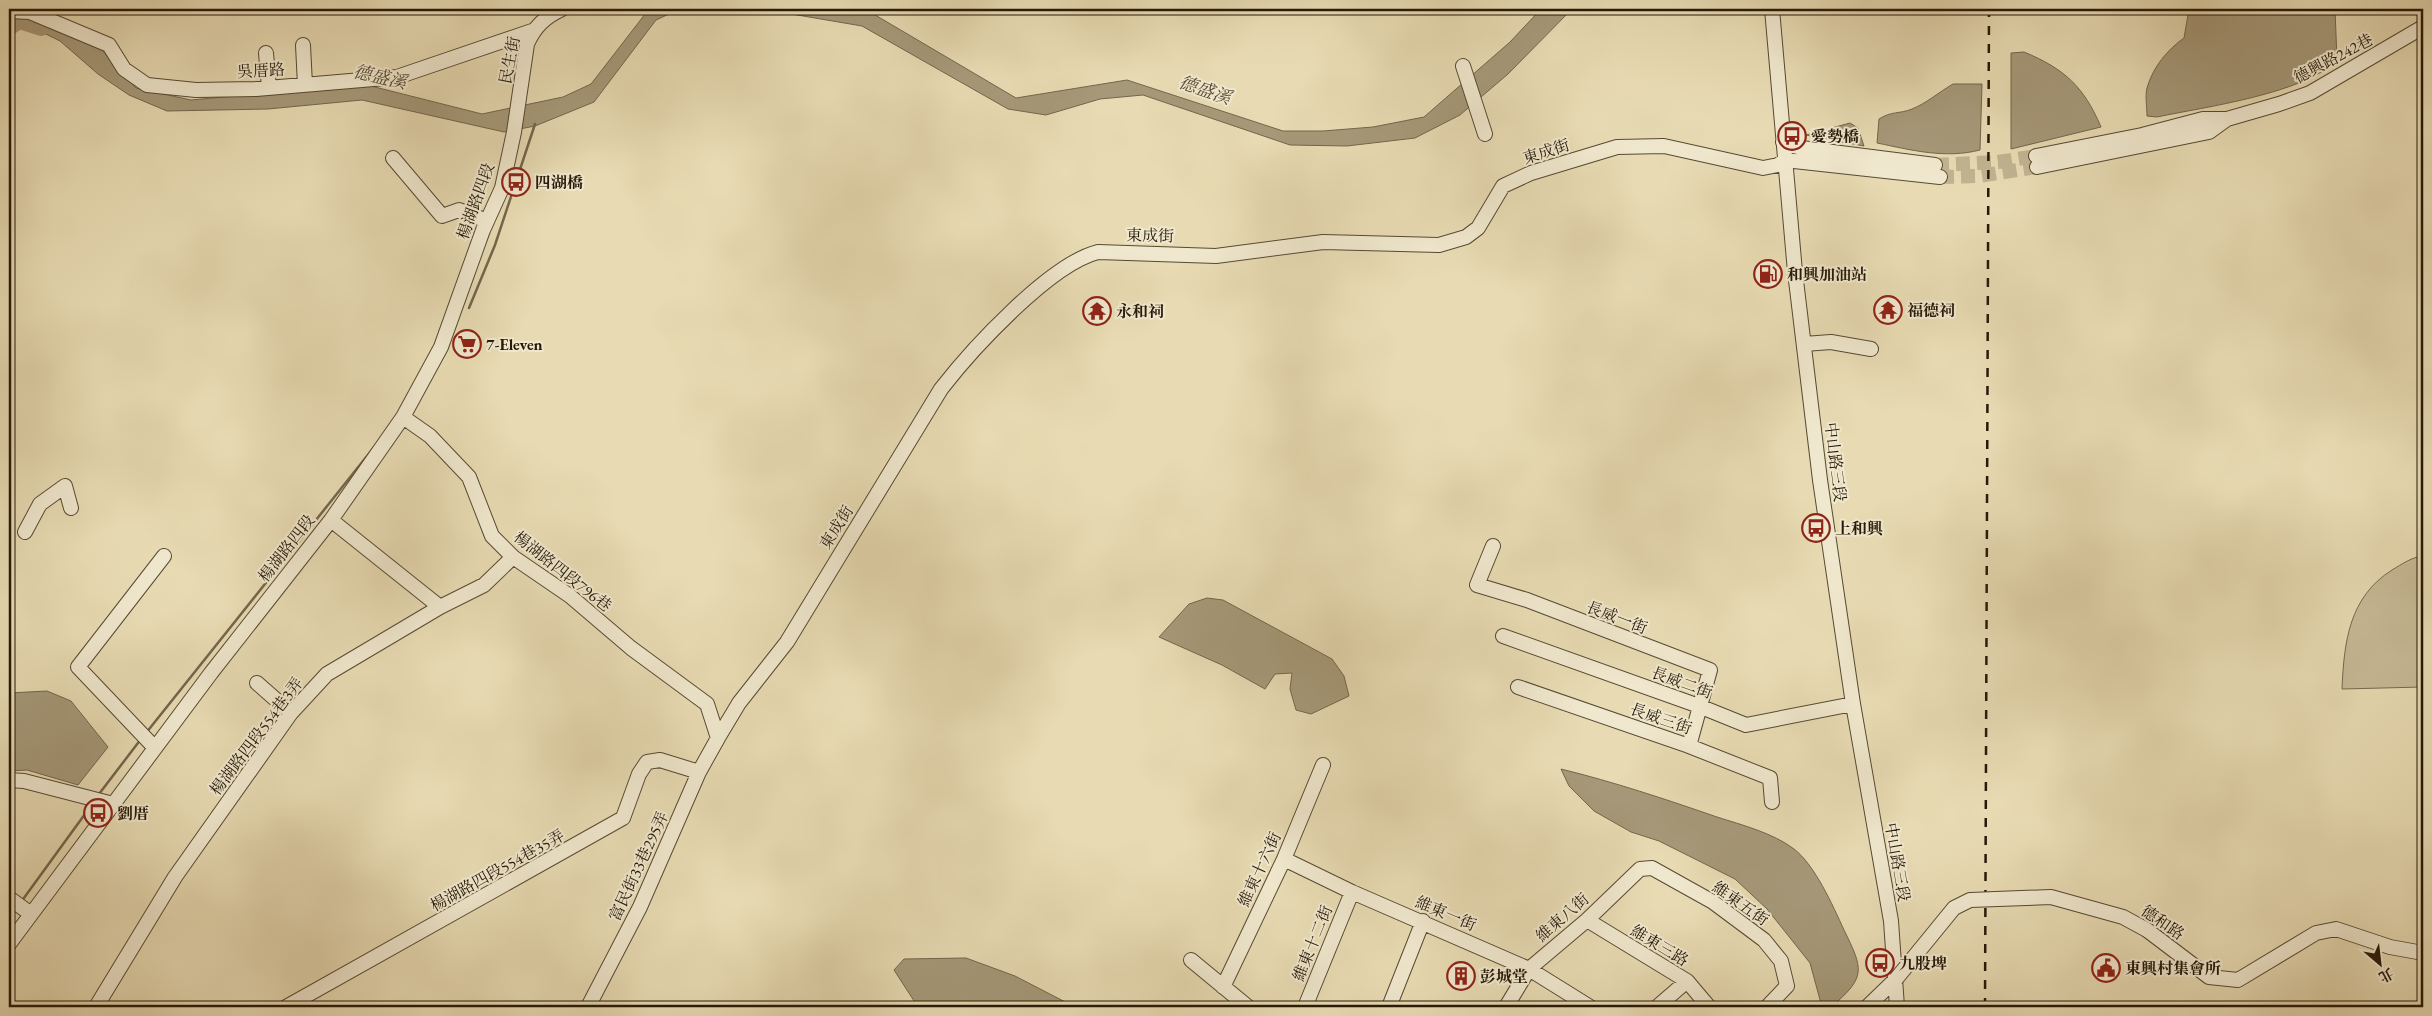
<svg xmlns="http://www.w3.org/2000/svg" width="2432" height="1016" viewBox="0 0 2432 1016" font-family="'EB Garamond','Noto Serif TC',serif">
	<style>
		.green { fill: #c7ba96; stroke: #766a4f }
		.water { fill: #a69979; stroke: #73664c }
		.lines { fill: none; stroke-linecap: round; stroke-linejoin: round }
		.stream { stroke: #73664c; stroke-width: 2.5 }
		.river { stroke: #a69979; stroke-width: 16 }
		.minor-tunnel { stroke: #c1b491; stroke-width: 14; stroke-dasharray: 14 7; stroke-linecap: butt }
		.minor-casing { stroke: #564a33; stroke-width: 16 }
		.minor { stroke: #f0e8ce; stroke-width: 14 }
		.rail { stroke: #261908; stroke-width: 2.5; stroke-dasharray: 9 9; stroke-linecap: butt }
		.minor-bridge-casing { stroke: #564a33; stroke-width: 16; stroke-linecap: butt }
		.minor-bridge { stroke: #f0e8ce; stroke-width: 14 }
		.labels { text-anchor: middle; stroke-width: 4; stroke-linejoin: round; paint-order: stroke }
		.street-label { font-size: 16px; fill: #261908; stroke: #f0e8ce }
		.poi-label { font-size: 16px; font-weight: bold; fill: #261908; stroke: #f0e8ce; text-anchor: start }
		.water-label { font-size: 18px; font-style: italic; fill: #594c35; stroke: #f0e8ce }
	</style>
	<rect width="100%" height="100%" fill="#e8dbb3"/>
	<filter id="stains"><feTurbulence type="fractalNoise" baseFrequency=".004" numOctaves="4"/><feColorMatrix values="0 0 0 0 .2 0 0 0 0 .09 0 0 0 0 .02 0 0 0 .5 -.17"/></filter>
	<radialGradient id="worn" r=".72"><stop offset=".6" stop-color="#630" stop-opacity="0"/><stop offset="1" stop-color="#630" stop-opacity=".3"/></radialGradient>
	<path class="green" d="M2423 556V687L2342 689C2344 642 2349 597 2392 570 2402 564 2412 557 2423 556Z"/>
	<path class="water" d="M649 9H680L656 20 594 102 535 126 504 132 362 100 268 109 167 111 129 95 98 74 60 41 19 21 25 18 102 50 136 88 191 100 363 84 482 114 563 97 591 84Z
		M762 9H865L1016 98 1127 80 1283 131H1323L1373 127 1424 117 1510 42 1541 9H1572L1508 74 1460 115 1415 138 1347 146 1290 145 1143 95 1100 99 1046 115 1008 109 862 26Z
		M2186 9H2335L2337 60C2304 94 2204 107 2157 117L2147 116C2147 107 2145 96 2147 88 2153 67 2167 50 2184 38L2188 15Z
		M2024 52C2065 69 2084 87 2101 127L2011 149V53Z
		M1953 84H1982L1980 150C1945 159 1911 150 1877 143L1879 119C1891 111 1900 114 1912 109 1927 103 1939 92 1953 84Z
		M1850 123 1858 128 1864 146 1806 135Z
		M1207 598 1223 600 1332 659 1344 676 1349 696 1311 714 1296 710 1290 689 1292 673 1275 674 1265 689 1222 665 1159 637 1189 604Z
		M47 691 71 701 108 747 78 785 27 770 9 771V693Z
		M1561 769C1614 782 1665 799 1717 817 1742 825 1773 833 1794 849 1815 865 1833 906 1844 930 1863 969 1867 977 1831 1007H1822L1810 963 1767 909 1735 879 1659 841 1631 832 1594 811 1569 786Z
		M966 958 1015 976 1075 1007H918L894 970 904 959Z"/>
	<g class="lines">
		<path class="stream" d="M469 308 495 245 535 124
			M146 733 375 446
			M99 794 141 739
			M21 902 93 803
			M9 919 17 908"/>
		<path class="river" d="M9 28 19 21 41 28"/>
		<path class="minor-tunnel" d="M1935 165 1998 162 2036 156
			M1940 177 1979 176 2037 167"/>
		<defs>
			<path id="minor" d="M1772 9 1795 272 1820 480 1853 704 1891 921 1897 1007
				M9 11 30 12 109 45 124 69 147 85 196 90 256 89 397 77 532 31
				M303 45 305 85
				M266 53 269 88
				M1463 66 1485 134
				M1783 142 1801 148 1935 165
				M2036 156 2142 135 2203 119H2227L2279 104 2310 93 2423 27
				M393 158 442 216 459 210 487 221
				M2037 167 2209 132 2227 119
				M1804 344 1831 342 1871 349
				M403 417 430 436 469 477 492 536 513 557 570 596 631 648 707 704 718 738
				M331 520 440 607
				M25 532 40 504 65 486 71 508
				M1493 546 1477 585 1527 600 1710 670 1689 746
				M1503 636 1699 706 1746 725 1853 704
				M257 683 291 713
				M1518 687 1689 746 1770 778 1772 802
				M155 748 78 667 164 556
				M9 780 24 781 113 804
				M1284 859 1352 892 1529 969 1590 1007
				M9 898 31 914
				M1587 920 1687 981 1709 1007
				M2147 930 2209 977 2238 980 2316 933 2336 929 2390 947 2423 953
				M9 944 211 673 331 520 403 417 441 347 483 230 502 188 514 132 527 44C535 26 545 17 562 9
				M1191 960 1248 1007
				M1223 987 1284 859 1323 765
				M96 1007 175 877 291 713 327 674 440 607 484 585 513 557
				M286 1007 623 818 639 774 647 762 660 760 699 772
				M588 1007 640 907 699 772 718 738 739 703 787 642 941 389C972 349 1050 264 1098 252L1216 256 1323 242 1439 245 1466 237 1478 228 1503 186 1531 173 1617 147 1664 146 1763 168 1778 165 1785 160 1940 177
				M1305 1007 1352 892
				M1389 1007 1423 921
				M1506 1007 1529 969 1587 920 1640 869 1652 868 1713 902 1764 940 1781 961 1787 986 1767 1007
				M1657 1007 1687 981
				M1867 1007 1896 979"/>
		</defs>
		<use href="#minor" class="minor-casing"/>
		<use href="#minor" class="minor"/>
		<path class="rail" d="M1985 1007 1989 9"/>
		<defs>
			<path id="minor-bridge" d="M1896 979 1954 908 1970 900 2051 897 2123 917 2147 930"/>
		</defs>
		<use href="#minor-bridge" class="minor-bridge-casing"/>
		<use href="#minor-bridge" class="minor-bridge"/>
	</g>
	<defs>
		<symbol id="bus-ring" viewBox="-11 -11 22 22"><circle r="9.5" fill="#f0e8ce" stroke="#8f2418" stroke-width="1.5"/><path d="M-5-6H5V4H4V6H2V4H-2V6H-4V4H-5ZM-3.5-4V0h7V-4ZM-3.5 1.2v1.5H-2V1.2ZM2 1.2v1.5H3.5V1.2Z" fill="#8f2418"/></symbol>
		<symbol id="fuel-ring" viewBox="-11 -11 22 22"><circle r="9.5" fill="#f0e8ce" stroke="#8f2418" stroke-width="1.5"/><path d="M-5.5-6h7V0h2V4h1.3V-2.5L3-4.5l.8-.8L6-3V5H2.5V1h-1V6h-7ZM-4.2-4.7v3.2H.2V-4.7Z" fill="#8f2418"/></symbol>
		<symbol id="temple-ring" viewBox="-11 -11 22 22"><circle r="9.5" fill="#f0e8ce" stroke="#8f2418" stroke-width="1.5"/><path d="M0-6L5-2H3V0L6.5 2.5H4V6H1.5V3h-3V6H-4V2.5H-6.5L-3 0V-2H-5Z" fill="#8f2418"/></symbol>
		<symbol id="supermarket-ring" viewBox="-11 -11 22 22"><circle r="9.5" fill="#f0e8ce" stroke="#8f2418" stroke-width="1.5"/><path d="M-6-5.5h2.5l.6 2H6L4.5 2H-2.5L-4.4-4H-6ZM-1.5 3.2a1.3 1.3 0 1 0 .1 0ZM3 3.2a1.3 1.3 0 1 0 .1 0Z" fill="#8f2418"/></symbol>
		<symbol id="civic-ring" viewBox="-11 -11 22 22"><circle r="9.5" fill="#f0e8ce" stroke="#8f2418" stroke-width="1.5"/><path d="M-.6-6.5H3V-4.5H.6V-3L4-1V1h2V6H-6V1h2V-1L-.6-3ZM-1.2 2.5V6h2.4V2.5Z" fill="#8f2418"/></symbol>
		<symbol id="building-ring" viewBox="-11 -11 22 22"><circle r="9.5" fill="#f0e8ce" stroke="#8f2418" stroke-width="1.5"/><path d="M-4-6H4V6H1V3H-1V6H-4ZM-2.5-4.3h1.7v1.8h-1.7ZM.8-4.3h1.7v1.8H.8ZM-2.5-1h1.7V.8h-1.7ZM.8-1h1.7V.8H.8Z" fill="#8f2418"/></symbol>
	</defs>
	<g fill-rule="evenodd">
		<use href="#bus-ring" x="1776" y="120" width="32" height="32"/>
		<use href="#bus-ring" x="500" y="166" width="32" height="32"/>
		<use href="#fuel-ring" x="1752" y="258" width="32" height="32"/>
		<use href="#temple-ring" x="1872" y="294" width="32" height="32"/>
		<use href="#temple-ring" x="1081" y="295" width="32" height="32"/>
		<use href="#supermarket-ring" x="451" y="328" width="32" height="32"/>
		<use href="#bus-ring" x="1800" y="512" width="32" height="32"/>
		<use href="#bus-ring" x="82" y="797" width="32" height="32"/>
		<use href="#bus-ring" x="1864" y="947" width="32" height="32"/>
		<use href="#civic-ring" x="2090" y="952" width="32" height="32"/>
		<use href="#building-ring" x="1445" y="960" width="32" height="32"/>
	</g>
	<g class="labels">
		<g class="street-label">
			<text transform="translate(2333 58) rotate(-28)" y="6">德興路242巷</text>
			<text transform="translate(509 60) rotate(-79)" y="6">民生街</text>
			<text transform="translate(261 70) rotate(-3)" y="6">吳厝路</text>
			<text transform="translate(1546 151) rotate(-18)" y="6">東成街</text>
			<text transform="translate(475 201) rotate(-70)" y="6">楊湖路四段</text>
			<text transform="translate(1150 235) rotate(1)" y="6">東成街</text>
			<text transform="translate(1836 462) rotate(83)" y="6">中山路三段</text>
			<text transform="translate(836 527) rotate(-58)" y="6">東成街</text>
			<text transform="translate(286 548) rotate(-52)" y="6">楊湖路四段</text>
			<text transform="translate(563 571) rotate(38)" y="6">楊湖路四段796巷</text>
			<text transform="translate(1617 617) rotate(21)" y="6">長威一街</text>
			<text transform="translate(1682 682) rotate(20)" y="6">長威二街</text>
			<text transform="translate(1661 718) rotate(19)" y="6">長威三街</text>
			<text transform="translate(256 736) rotate(-53)" y="6">楊湖路四段554巷3弄</text>
			<text transform="translate(1898 862) rotate(80)" y="6">中山路三段</text>
			<text transform="translate(638 866) rotate(-65)" y="6">富民街33巷295弄</text>
			<text transform="translate(1259 869) rotate(-65)" y="6">維東十六街</text>
			<text transform="translate(497 870) rotate(-29)" y="6">楊湖路四段554巷35弄</text>
			<text transform="translate(1741 903) rotate(35)" y="6">維東五街</text>
			<text transform="translate(1446 913) rotate(23)" y="6">維東一街</text>
			<text transform="translate(1562 917) rotate(-41)" y="6">維東八街</text>
			<text transform="translate(2163 922) rotate(34)" y="6">德和路</text>
			<text transform="translate(1312 943) rotate(-68)" y="6">維東十二街</text>
			<text transform="translate(1660 945) rotate(31)" y="6">維東三路</text>
		</g>
		<g class="poi-label">
			<text x="1811" y="142">愛勢橋</text>
			<text x="535" y="188">四湖橋</text>
			<text x="1787" y="280">和興加油站</text>
			<text x="1907" y="316">福德祠</text>
			<text x="1116" y="317">永和祠</text>
			<text x="486" y="350">7-Eleven</text>
			<text x="1835" y="534">上和興</text>
			<text x="117" y="819">劉厝</text>
			<text x="1899" y="969">九股埤</text>
			<text x="2125" y="974">東興村集會所</text>
			<text x="1480" y="982">彭城堂</text>
		</g>
		<g class="water-label">
			<text transform="translate(380 77) rotate(13)" y="6">德盛溪</text>
			<text transform="translate(1205 90) rotate(19)" y="6">德盛溪</text>
		</g>
	</g>
	<rect width="2432" height="1016" fill="none" stroke="#e8dbb3" stroke-width="30"/>
	<rect x="10" y="10" width="2412" height="996" fill="none" stroke="#261908" stroke-width="2.5"/>
	<rect x="15" y="15" width="2402" height="986" fill="none" stroke="#261908"/>
	<g transform="translate(2380 964) rotate(152)" stroke="#f0e8ce" stroke-width="4" paint-order="stroke">
	<path d="M0-4L9 19L0 12L-9 19Z" fill="#261908"/>
	<text y="-8" font-size="14" font-weight="bold" text-anchor="middle" fill="#261908">北</text>
	</g>
	<rect width="100%" height="100%" filter="url(#stains)"/>
	<rect width="100%" height="100%" fill="url(#worn)"/>
</svg>
